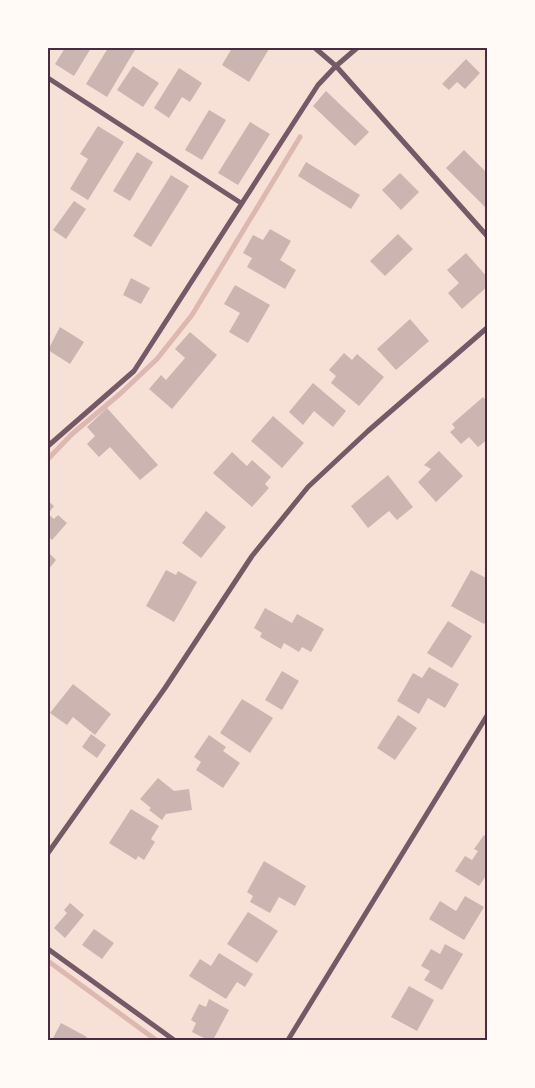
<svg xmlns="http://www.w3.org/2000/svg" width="535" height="1088" viewBox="0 0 535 1088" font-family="'Golos Text',sans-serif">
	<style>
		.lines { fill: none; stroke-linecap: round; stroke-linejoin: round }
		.stream { stroke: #dcb8b0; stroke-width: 5 }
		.building { fill: #ccb4b1 }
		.minor { stroke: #755966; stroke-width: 5 }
		.neatline { fill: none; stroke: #4a2c40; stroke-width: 2 }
	</style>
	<rect width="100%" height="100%" fill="#f7e1d7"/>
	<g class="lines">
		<path class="stream" d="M48 459 72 434 121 393 157 359 192 315 300 137
			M48 961 156 1040"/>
	</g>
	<path class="building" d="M65 48H91L74 76 55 64Z
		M108 48H136L107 97 86 84Z
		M232 48H266L269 49 249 82 222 65Z
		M466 59 480 73 465 89 457 82 449 90 442 84Z
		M133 66 159 83 143 107 117 90Z
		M179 68 202 83 190 102 182 97 169 118 154 108Z
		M326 91 369 132 355 146 313 106Z
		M209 110 226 120 202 160 185 150Z
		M250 122 270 134 238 185 218 173Z
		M98 126 124 142 88 200 70 189 88 159 80 154Z
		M464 150 488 174V210L446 168Z
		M137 152 153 162 130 201 113 191Z
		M306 162 360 195 351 209 298 176Z
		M400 173 419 192 401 210 382 190Z
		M171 175 189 186 151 247 133 236Z
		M74 201 86 209 66 239 53 230Z
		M270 229 291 241 280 260 296 270 285 289 247 267 252 258 243 253 253 235 263 240Z
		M398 234 413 249 385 276 370 261Z
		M466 253 488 278V286L462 309 448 293 459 283 447 270Z
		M131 278 150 288 141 304 123 295Z
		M235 285 270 305 248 343 229 332 240 313 224 304Z
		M410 319 429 341 396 370 377 349Z
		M60 327 84 342 70 364 48 350Z
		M190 332 217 355 172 409 149 389 161 375 166 380 185 358 175 349Z
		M344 353 352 360 357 354 384 377 359 406 331 383 336 376 329 370Z
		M313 383 346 411 333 427 314 411 303 425 289 412Z
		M483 397 488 402V439L478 447 469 437 461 444 450 432 455 428 452 424Z
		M107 408 158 465 140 480 110 447 99 457 87 444 95 436 87 427Z
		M273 416 304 443 282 468 251 441Z
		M439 451 463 476 436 502 418 482 431 469 424 465Z
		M232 452 247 466 252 460 271 477 265 484 269 488 252 507 213 473Z
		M388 475 413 507 397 520 389 511 368 528 351 506Z
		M48 501 54 506 48 514Z
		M206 511 226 527 201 558 182 543Z
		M48 514 54 519 58 515 67 523 52 540 48 536Z
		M48 552 56 560 48 570Z
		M166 570 176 575 178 571 197 582 174 622 146 606Z
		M471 570 488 579V617L484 624 451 606Z
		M265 608 292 623 297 614 324 629 311 652 302 647 299 652 284 643 281 649 260 637 262 633 254 628Z
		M448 621 472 636 452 668 427 653Z
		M429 667 459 684 445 708 428 698 419 714 397 701 413 673 422 678Z
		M282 671 299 681 282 710 265 700Z
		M73 684 111 714 95 735 73 717 67 725 50 713Z
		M242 699 273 718 250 753 220 733Z
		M398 715 417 728 395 760 377 748Z
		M91 734 106 745 97 758 82 747Z
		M209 735 226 747 223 751 240 763 223 788 196 770 201 762 194 757Z
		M158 778 174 791 189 789 192 810 166 814 162 820 149 810 151 808 140 799Z
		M131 809 159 826 151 839 155 842 144 860 138 856 136 860 109 843Z
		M484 835 488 837V864L485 867 488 868V873L479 886 455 871 465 856 472 860 478 851 474 849Z
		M264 861 306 886 295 906 279 897 270 913 250 902 253 896 247 892Z
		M465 896 484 907 464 940 429 919 440 901 456 911Z
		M70 903 84 915 65 938 54 928 67 913 64 910Z
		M248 912 278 931 257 963 227 944Z
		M94 929 114 943 102 959 82 945Z
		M445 944 463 954 442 990 424 980 430 971 421 966 431 949 440 954Z
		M219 953 253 974 245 987 237 982 226 999 189 976 200 959 211 966Z
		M409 986 434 1000 417 1031 391 1017Z
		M209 999 229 1010 213 1040H208L192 1032 196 1023 191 1020 199 1004 206 1007Z
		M61 1023 87 1037 85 1040H52Z"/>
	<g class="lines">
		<path class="minor" d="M315 48 336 66 488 237
			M48 78 241 203
			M48 446 134 371 318 85 336 66 357 48
			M48 853 165 688 252 556 308 487 368 431 488 327
			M48 949 174 1040
			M288 1040 488 714"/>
	</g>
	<rect width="535" height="1088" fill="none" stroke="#fffaf5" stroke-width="98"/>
	<rect x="49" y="49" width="437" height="990" class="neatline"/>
</svg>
